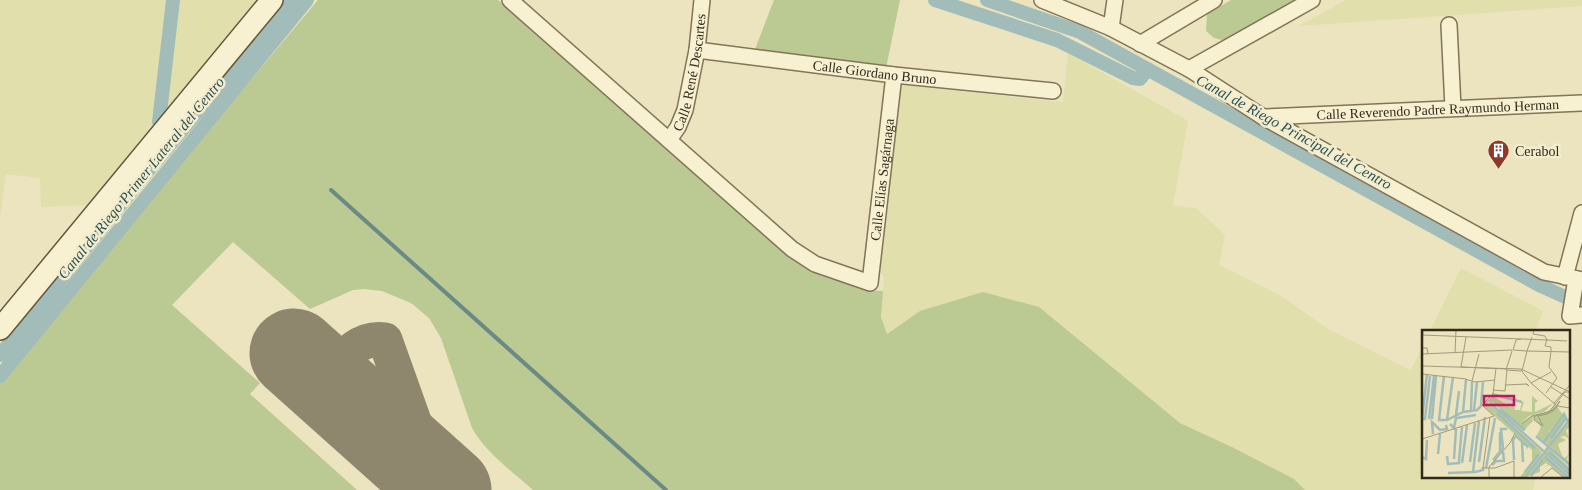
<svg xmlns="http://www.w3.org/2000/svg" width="1582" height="490" viewBox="0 0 1582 490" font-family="Georgia,serif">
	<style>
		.farmland { fill: #e1dfac }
		.green { fill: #bbc993 }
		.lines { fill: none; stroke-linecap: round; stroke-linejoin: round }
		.stream { stroke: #6a8a86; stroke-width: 4 }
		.canal { stroke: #a2bdb9; stroke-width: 14 }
		.taxiway { stroke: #8f876d; stroke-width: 35 }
		.runway { stroke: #8f876d; stroke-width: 89 }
		.street-casing { stroke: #837458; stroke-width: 18 }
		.secondary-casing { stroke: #65553b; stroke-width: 24 }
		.street { stroke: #f7f0d1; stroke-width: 15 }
		.secondary { stroke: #f7f0d1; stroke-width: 21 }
		.labels { text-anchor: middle; stroke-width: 5; stroke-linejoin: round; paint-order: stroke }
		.street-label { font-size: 14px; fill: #332a1c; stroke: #f3edce }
		.poi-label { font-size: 14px; fill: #332a1c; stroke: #f3edce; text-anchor: start }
		.water-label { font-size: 15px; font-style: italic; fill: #2c5052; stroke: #f3edce }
		.inset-river { fill: none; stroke: #a2bdb9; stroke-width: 2.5 }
		.inset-road { fill: none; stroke: #a19a7d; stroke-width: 1 }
		.view { fill: #c2185b; fill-opacity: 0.15; stroke: #c2185b; stroke-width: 2.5 }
		.inset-edge { fill: none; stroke: #332a1c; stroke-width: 2.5 }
	</style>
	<rect width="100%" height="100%" fill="#ebe4be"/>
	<path class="farmland" d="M0 0H261L91 205 41 207 40 178 6 174 0 217Z
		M1346 0H1582V6L1299 26Z
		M1068 53 1188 121 1173 206 1196 208 1225 235 1219 265 1283 297 1323 326 1411 370 1423 345V476H1536L1533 490H1305L1294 479 1234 448 1180 423 1065 330 920 311 887 334 881 317 884 277 878 268 902 85 1063 102Z
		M1461 268 1543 311 1535 331H1430Z"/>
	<path class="green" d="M318 0H498L603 93 817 271 869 290 883 291 881 317 887 334 920 311 983 292 1039 307 1180 423 1234 448 1294 479 1305 490H533C512 471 486 453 472 428L441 338 429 318 411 303 382 291 364 289 353 290 310 309 233 242 172 305 260 383 250 394 357 490H0V383L124 230Z
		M774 0H900L886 68 754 52Z
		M1231 0H1298L1226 41 1214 38 1206 31 1207 14Z"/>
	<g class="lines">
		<path class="stream" d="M331 190 666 490"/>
		<path class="canal" d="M935 0 1057 40 1133 78 1140 79 1148 69
			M987 0 1080 32 1541 286 1563 296 1582 301
			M159 122 173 0
			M0 355 142 178 291 0
			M0 376 307 0"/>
		<path class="taxiway" d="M354 348C364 341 373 338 385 340L431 469 438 482"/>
		<path class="runway" d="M294 353 447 490"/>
		<defs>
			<g id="street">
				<path id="s1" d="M510 0 792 249 815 264 870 283 894 75"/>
				<path d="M1042 0 1111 28 1189 69 1263 117 1544 272 1582 280"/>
				<path d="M1449 25 1453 108"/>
				<path d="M1111 28 1115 0"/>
				<path d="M1140 44 1214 0"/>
				<path id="s2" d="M697 50 894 75 1053 91"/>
				<path d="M1189 69 1312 0"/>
				<path id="s3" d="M1264 117 1582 103"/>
				<path id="s4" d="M669 140 678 127 685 110 697 50 702 0"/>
				<path d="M1565 277 1582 213"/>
				<path d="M1576 279 1570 316 1582 315"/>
			</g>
			<path id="secondary" d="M0 329 272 0"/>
		</defs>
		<use href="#street" class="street-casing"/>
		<use href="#secondary" class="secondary-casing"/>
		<use href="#street" class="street"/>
		<use href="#secondary" class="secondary"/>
	</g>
	<defs>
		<symbol id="building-pin" viewBox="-11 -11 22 30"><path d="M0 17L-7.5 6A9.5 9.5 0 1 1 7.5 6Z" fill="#8f372b" stroke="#f3edce"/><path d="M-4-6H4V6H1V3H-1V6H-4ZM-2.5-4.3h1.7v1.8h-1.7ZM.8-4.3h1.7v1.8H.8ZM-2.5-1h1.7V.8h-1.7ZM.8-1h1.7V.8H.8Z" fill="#fff"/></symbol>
	</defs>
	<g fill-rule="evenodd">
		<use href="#building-pin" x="1486" y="138" width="25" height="34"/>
	</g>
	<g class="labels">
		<g class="street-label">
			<text dy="5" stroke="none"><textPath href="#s4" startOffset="72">Calle René Descartes</textPath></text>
			<text dy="5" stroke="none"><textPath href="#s2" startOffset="179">Calle Giordano Bruno</textPath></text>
			<text dy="5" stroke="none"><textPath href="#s3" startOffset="174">Calle Reverendo Padre Raymundo Herman</textPath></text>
			<text dy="5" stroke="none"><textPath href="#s1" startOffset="566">Calle Elías Sagárnaga</textPath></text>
		</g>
		<g class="poi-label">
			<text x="1515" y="156">Cerabol</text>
		</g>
		<g class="water-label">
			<text transform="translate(1294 132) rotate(29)" y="5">Canal de Riego Principal del Centro</text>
			<text transform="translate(141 178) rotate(-51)" y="5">Canal de Riego Primer Lateral del Centro</text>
		</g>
	</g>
	<g transform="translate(1422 330)">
		<rect width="148" height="148" fill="#ebe4be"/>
		<path d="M71 66 88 77 92 75 93 80H98L100 72H102L99 81 110 82V66L116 71 113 73V82L132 73 122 82 107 86 99 93 109 86 125 82 134 75 141 85 127 102 129 104 142 84 145 89 127 115 115 105 119 97 110 87 111 91 101 101 70 72H65L120 122 102 147H98L110 131V120L107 117 104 120 106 116 60 75ZM147 90V98L144 100 147 109 143 113 147 109 143 106 138 107 144 110 136 114 140 126 143 128 147 124 145 129 147 134 128 116ZM126 118 147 137V142L124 122ZM122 124H123L147 147H141L127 135 121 138 126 135 124 133 118 137V142L104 147Z" fill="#bbc993"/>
		<path class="inset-river" d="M22 46 17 90H25L31 47M70 64 100 72M68 73 148 145M59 75 61 52M78 79 103 100M49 80 50 52M52 80 55 52M41 82 55 80 60 75M75 83 113 118M34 85 37 61M0 89H3L8 46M0 89 5 44M7 89 12 46M10 89 14 46M25 90 41 82 44 50M28 94 32 98 34 88 54 85M11 104 10 92 18 100 25 99 24 95M114 106 148 135M129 108 144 88 142 85M100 112 101 132M122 112 142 84 146 92M78 121V102M127 122 148 141M16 124 18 104M25 126 26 134 37 133V130M0 127 4 129 5 110M123 127 146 147M32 129 34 99M37 130 40 97M71 130 81 118 79 99H85M92 130 91 110 94 106 106 117M48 132 53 93M57 132 63 87M40 133 45 95M70 135 74 131H82L81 122M64 138 73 88M51 142 57 91M103 142 117 124M26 143 53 142 61 140V137M109 146 121 130M103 147 148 89"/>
		<path class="inset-road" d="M1 0 0 18H5L6 24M0 5 125 10 123 6 111 4 112 0M44 7 39 37 85 39M110 7 105 21 148 22M99 9 94 10 91 20 105 21 100 41M125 9 123 16 129 17V21M125 10 145 11M90 21 84 40 99 41M33 23 34 0M0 24 90 20M0 36 99 39 148 62M99 40 109 53 135 76 148 78M0 44 44 49M43 49 53 52 73 50M50 51 57 24M109 53 129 42M83 55 105 54 107 56 104 54M129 57 148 69M71 60 83 61 85 40M124 63 135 48 127 37 129 21M138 71 134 78 131 81 125 84 116 86 121 96 112 90 113 86 131 80 138 71M132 73 148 55M72 86 60 75 71 64 74 38M68 87 61 138H73L92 131V147M100 94 110 86 127 82 143 62H148M0 109 72 86M67 147V137L88 113 93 103M119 147 130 138 141 147"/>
		<path class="view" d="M62 66H92V75H62Z"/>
		<rect width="148" height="148" class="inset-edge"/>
	</g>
</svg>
